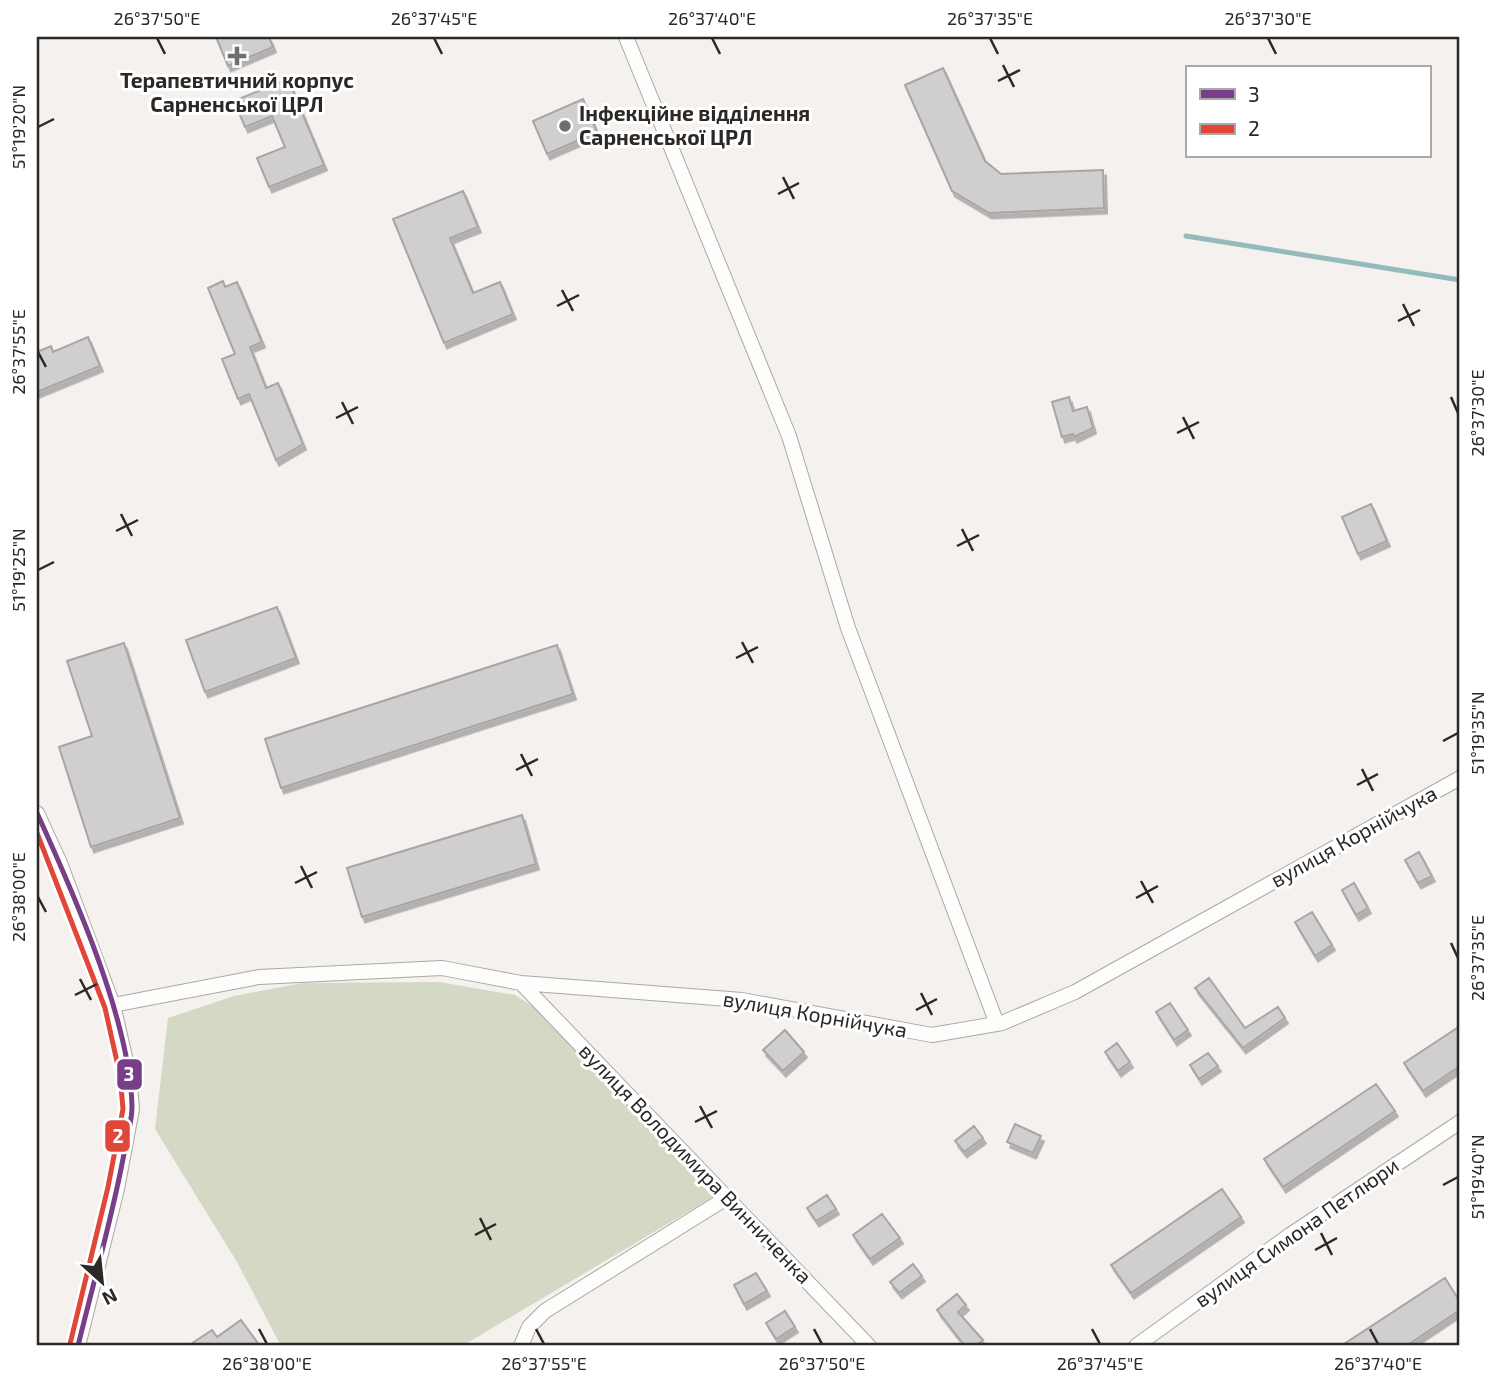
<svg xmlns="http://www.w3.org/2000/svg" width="1497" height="1383" viewBox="0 0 1497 1383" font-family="'Exo 2',sans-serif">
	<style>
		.green { fill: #d3d9c4 }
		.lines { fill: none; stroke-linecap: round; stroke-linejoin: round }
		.stream { stroke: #93bbbe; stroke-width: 5 }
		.building { fill: #d0cece; stroke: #a7a5a5; stroke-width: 2; filter: url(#shadow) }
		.minor-casing { stroke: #aba8a6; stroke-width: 16 }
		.minor { stroke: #fdfdfc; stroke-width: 14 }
		.bus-1-casing { stroke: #fff; stroke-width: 10 }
		.bus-2-casing { stroke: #fff; stroke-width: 10 }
		.bus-1 { stroke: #783e89; stroke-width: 5 }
		.bus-2 { stroke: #e14739; stroke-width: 5 }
		.ticks { fill: none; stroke: #2b2826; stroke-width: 2.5 }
		.poi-dot { fill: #716e6c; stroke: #fff; stroke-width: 2.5 }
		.labels { text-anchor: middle; stroke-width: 6; stroke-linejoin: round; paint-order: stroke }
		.poi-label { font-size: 21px; font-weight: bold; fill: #2b2826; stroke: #fff }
		.street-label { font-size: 21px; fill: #2b2826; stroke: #fff }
		.line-badge { stroke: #fff; stroke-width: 2.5 }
		.badge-label { font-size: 19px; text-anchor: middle; font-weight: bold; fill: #fff }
		.neatline { fill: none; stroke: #2b2826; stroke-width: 2.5 }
		.ticks-label { font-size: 18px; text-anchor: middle; fill: #2b2826 }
	</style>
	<defs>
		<filter id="shadow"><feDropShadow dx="3" dy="5.5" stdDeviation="0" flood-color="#0004"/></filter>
	</defs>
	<rect width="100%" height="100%" fill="#f4f1ee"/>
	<path class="green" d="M439 982 515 995 536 1008 713 1197 462 1346H281L237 1262 155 1129 168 1018 234 996 303 983Z"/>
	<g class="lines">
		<path class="stream" d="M1186 236 1460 280"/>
	</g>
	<path class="building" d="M216 37H269L273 47 228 66Z
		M943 68 985 161 1001 174 1103 170 1104 208 989 213 952 191 905 85Z
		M288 79 324 165 269 187 257 158 285 147 272 116 245 127 234 101Z
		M583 99 597 132 547 154 533 121Z
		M463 191 478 227 450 238 473 293 500 282 513 314 444 343 393 219Z
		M223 281 225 287 237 282 262 342 250 347 266 388 278 383 303 444 276 460 249 394 238 399 222 359 235 354 208 288Z
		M88 337 100 366 37 392V352L51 346 53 352Z
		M1069 397 1073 411 1087 407 1093 428 1074 437 1073 434 1062 437 1052 402Z
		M1371 504 1387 541 1358 554 1342 517Z
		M277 607 296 658 205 692 186 640Z
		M124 643 180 818 91 847 59 747 92 736 67 661Z
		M557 645 573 694 281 788 265 739Z
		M522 815 536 864 362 917 347 868Z
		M1419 852 1432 876 1418 883 1405 860Z
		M1354 883 1368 908 1356 915 1342 890Z
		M1312 912 1332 945 1315 956 1295 922Z
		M1209 978 1245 1028 1278 1007 1285 1018 1243 1048 1195 988Z
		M1170 1003 1188 1030 1174 1040 1156 1012Z
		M1460 1026V1066L1423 1091 1404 1063Z
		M785 1030 804 1052 783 1071 763 1050Z
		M1117 1043 1130 1062 1118 1071 1105 1052Z
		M1208 1053 1218 1066 1199 1079 1190 1065Z
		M1376 1084 1395 1111 1283 1187 1264 1159Z
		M1015 1124 1041 1136 1033 1153 1007 1142Z
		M974 1126 983 1138 964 1152 955 1141Z
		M1222 1189 1241 1217 1131 1293 1111 1265Z
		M827 1195 836 1209 816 1221 807 1208Z
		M882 1214 900 1238 870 1259 853 1235Z
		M913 1264 922 1276 899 1293 890 1282Z
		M756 1273 767 1291 744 1304 734 1285Z
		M1445 1278 1460 1302V1310L1406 1346H1341Z
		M957 1294 966 1305 958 1312 983 1340 976 1346H965L937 1310Z
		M785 1311 795 1327 776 1339 766 1323Z
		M241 1320 260 1346H188L212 1330 217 1337Z"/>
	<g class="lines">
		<defs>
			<path id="minor" d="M626 37 789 436 848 628 997 1024
				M37 813 60 863 113 1005 129 1074 132 1109 117 1189 78 1346
				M521 983 869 1346
				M113 1005 259 977 442 968 521 983 742 1000 932 1035 1002 1023 1075 992 1460 778
				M521 1346 529 1327 545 1311 728 1197
				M1136 1346 1290 1235 1460 1122"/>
		</defs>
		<use href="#minor" class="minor-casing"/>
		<use href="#minor" class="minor"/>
		<defs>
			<path id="bus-1" d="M37 813C73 892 130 1020 132 1106 132 1123 126 1142 123 1159 111 1222 93 1284 78 1346"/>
			<path id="bus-2" d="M37 833 105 1008 120 1075 123 1109 108 1187 70 1344"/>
		</defs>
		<use href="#bus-1" class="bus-1-casing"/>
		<use href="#bus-2" class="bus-2-casing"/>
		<use href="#bus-1" class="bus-1"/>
		<use href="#bus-2" class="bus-2"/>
	</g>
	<path class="ticks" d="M157 38 165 54M434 38 442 54M712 38 720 54M990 38 998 54M1268 38 1276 54M1003 65 1014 87M998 81 1020 70M38 127 54 119M783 177 794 199M778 194 799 183M562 290 573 311M1403 304 1414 326M557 306 579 295M1398 321 1420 310M38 352 46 367M1451 397 1458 413M342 402 353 424M1183 417 1194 439M336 418 358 407M1177 433 1199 422M121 514 132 536M962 529 973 551M116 531 138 520M957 546 979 535M38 570 54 562M742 642 753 663M736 658 758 647M1443 741 1458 733M521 754 532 776M1362 769 1373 791M516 770 538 759M1357 785 1378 774M301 866 312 888M1141 881 1153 903M295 883 317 872M38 897 46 912M1136 898 1158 886M1451 943 1458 958M80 979 91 1000M921 993 932 1015M75 995 97 984M916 1010 937 999M700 1106 712 1128M695 1122 717 1111M1443 1185 1458 1177M480 1218 491 1240M1321 1233 1332 1255M475 1235 496 1224M1315 1250 1337 1238M259 1329 267 1344M536 1329 544 1344M814 1329 822 1344M1092 1329 1100 1344M1370 1329 1378 1344"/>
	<g class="poi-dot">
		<path d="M233.5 45.5h7v7h7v7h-7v7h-7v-7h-7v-7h7z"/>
		<circle cx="565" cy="126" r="7"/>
	</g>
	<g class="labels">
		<g class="poi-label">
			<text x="237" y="88">Терапевтичний корпус<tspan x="237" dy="24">Сарненської ЦРЛ</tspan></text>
			<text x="579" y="121" text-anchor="start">Інфекційне відділення<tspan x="579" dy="24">Сарненської ЦРЛ</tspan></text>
		</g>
		<g class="street-label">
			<text transform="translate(1354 837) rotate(-29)" y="7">вулиця Корнійчука</text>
			<text transform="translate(815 1015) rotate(10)" y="7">вулиця Корнійчука</text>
			<text transform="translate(695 1164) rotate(46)" y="7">вулиця Володимира Винниченка</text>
			<text transform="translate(1297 1233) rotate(-35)" y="7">вулиця Симона Петлюри</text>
		</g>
	</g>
	<g class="line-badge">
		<rect x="116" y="1058" width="27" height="33" rx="7" fill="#783e89"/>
		<rect x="104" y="1119" width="27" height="34" rx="7" fill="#e14739"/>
	</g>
	<g class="badge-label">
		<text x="129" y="1081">3</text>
		<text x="118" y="1143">2</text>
	</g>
	<rect width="1497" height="1383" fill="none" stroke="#ffffff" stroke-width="77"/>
	<rect x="1186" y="66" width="245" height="91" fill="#ffffff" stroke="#aaa9a8" stroke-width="2"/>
	<rect x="1200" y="89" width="35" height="10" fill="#783e89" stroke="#aaa9a8" stroke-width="2"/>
	<text x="1248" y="102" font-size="21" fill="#2b2826">3</text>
	<rect x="1200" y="124" width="35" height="10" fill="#e14739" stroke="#aaa9a8" stroke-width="2"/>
	<text x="1248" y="136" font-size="21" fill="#2b2826">2</text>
	<g transform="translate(102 1282) rotate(153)" stroke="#ffffff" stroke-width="5" paint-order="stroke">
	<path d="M0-5L12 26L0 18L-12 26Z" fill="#2b2826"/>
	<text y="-10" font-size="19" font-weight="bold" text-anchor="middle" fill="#2b2826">N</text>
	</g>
	<rect x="38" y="38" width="1420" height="1306" class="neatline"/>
	<g class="ticks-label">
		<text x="157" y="25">26°37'50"E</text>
		<text x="434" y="25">26°37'45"E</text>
		<text x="712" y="25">26°37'40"E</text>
		<text x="990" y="25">26°37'35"E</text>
		<text x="1268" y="25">26°37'30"E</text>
		<text transform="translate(19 127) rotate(-90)" y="6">51°19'20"N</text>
		<text transform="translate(19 352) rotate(-90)" y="6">26°37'55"E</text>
		<text transform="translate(1478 413) rotate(-90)" y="6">26°37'30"E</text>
		<text transform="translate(19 570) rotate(-90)" y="6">51°19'25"N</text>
		<text transform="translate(1478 733) rotate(-90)" y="6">51°19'35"N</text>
		<text transform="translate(19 897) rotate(-90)" y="6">26°38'00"E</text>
		<text transform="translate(1478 958) rotate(-90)" y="6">26°37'35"E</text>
		<text transform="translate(1478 1177) rotate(-90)" y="6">51°19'40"N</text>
		<text x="267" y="1370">26°38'00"E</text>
		<text x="544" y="1370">26°37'55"E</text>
		<text x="822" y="1370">26°37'50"E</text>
		<text x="1100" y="1370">26°37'45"E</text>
		<text x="1378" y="1370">26°37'40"E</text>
	</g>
</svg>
